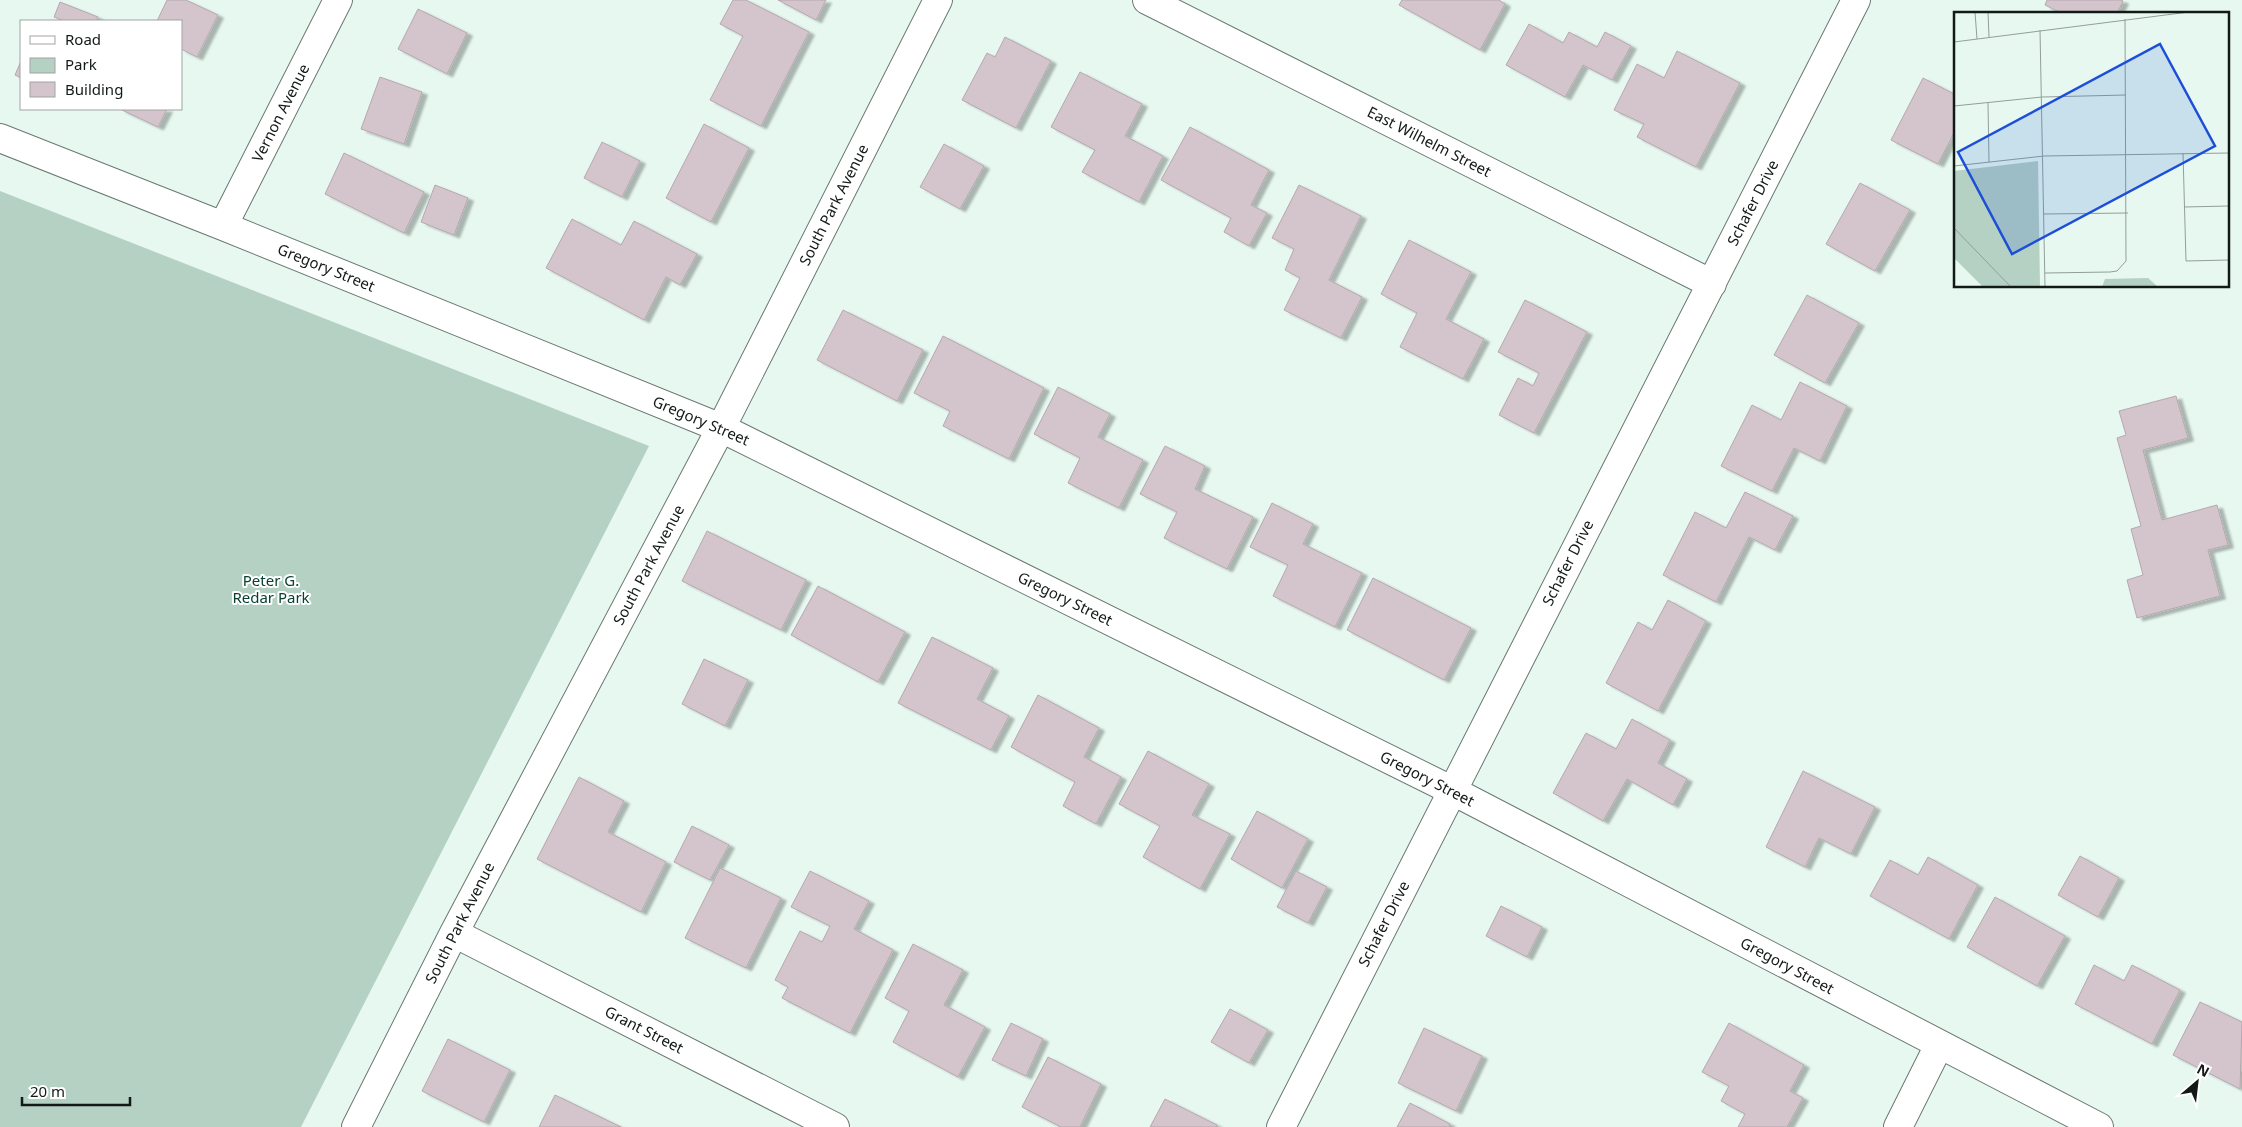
<svg xmlns="http://www.w3.org/2000/svg" width="2242" height="1127" viewBox="0 0 2242 1127" font-family="'Noto Sans',sans-serif">
	<style>
		.green { fill: #b4d1c4 }
		.building { fill: #d4c5cd; stroke: #b6a7af; filter: url(#shadow) }
		.lines { fill: none; stroke-linecap: round; stroke-linejoin: round }
		.street-casing { stroke: #6a7972; stroke-width: 30 }
		.street { stroke: #fff; stroke-width: 28 }
		.labels { text-anchor: middle; stroke-width: 4; stroke-linejoin: round; paint-order: stroke }
		.street-label { font-size: 15px; fill: #131916; stroke: #fff }
		.park-label { font-size: 15px; fill: #074130; stroke: #fff }
		.inset-road { fill: none; stroke: #929f99; stroke-width: 1 }
		.view { fill: #1d4ed8; fill-opacity: 0.15; stroke: #1d4ed8; stroke-width: 2.5 }
		.inset-edge { fill: none; stroke: #131916; stroke-width: 2.5 }
	</style>
	<defs>
		<filter id="shadow"><feDropShadow dx="5.5" dy="3" stdDeviation="1" flood-color="#0004"/></filter>
	</defs>
	<rect width="100%" height="100%" fill="#e7f8f0"/>
	<path class="green" d="M0 191 649 446 301 1127H0Z"/>
	<path class="building" d="M167 0H186L218 15 197 57 181 49V21H157Z
		M733 0H746L809 32 761 126 710 100 743 36 720 24Z
		M778 0H826L816 20Z
		M1402 0H1499L1505 4 1480 50 1399 5Z
		M2047 0H2121L2123 1 2117 14H2063L2045 5Z
		M60 2 98 17 96 21H64L54 17Z
		M418 9 467 33 447 74 398 49Z
		M1529 24 1563 43 1569 32 1597 47 1605 32 1631 46 1612 80 1583 65 1565 97 1506 65Z
		M1005 37 1051 61 1016 128 962 100 987 53 995 57Z
		M1677 51 1740 83 1696 167 1637 137 1644 124 1614 110 1637 64 1664 78Z
		M21 61V78L15 75Z
		M1080 72 1142 104 1125 136 1163 156 1139 202 1082 172 1095 150 1051 127Z
		M380 77 422 92 404 144 361 129Z
		M1923 78 1956 95V129L1938 164 1891 140Z
		M120 109H167L158 127Z
		M704 124 749 148 711 222 666 198Z
		M1190 127 1269 170 1251 205 1267 213 1249 246 1224 232 1231 218 1161 180Z
		M602 142 640 161 622 197 584 178Z
		M944 144 984 166 960 209 920 187Z
		M344 153 424 192 404 233 325 194Z
		M1860 183 1910 210 1875 271 1826 244Z
		M435 185 468 198 454 235 421 222Z
		M1299 185 1361 216 1329 280 1362 297 1341 338 1284 310 1300 278 1285 270 1294 249 1272 238Z
		M572 219 621 245 634 221 697 254 680 285 666 277 644 320 546 268Z
		M1409 240 1471 272 1446 319 1484 339 1463 379 1400 347 1417 313 1381 294Z
		M1807 295 1859 323 1825 383 1774 355Z
		M1525 300 1587 332 1534 433 1499 415 1518 378 1533 386 1539 373 1498 352Z
		M843 310 923 350 897 401 817 360Z
		M943 336 1044 388 1009 459 943 426 950 411 914 393Z
		M1800 382 1847 406 1820 461 1794 448 1772 491 1721 466 1752 405 1781 420Z
		M1058 387 1110 414 1098 437 1143 460 1119 508 1068 483 1080 458 1034 434Z
		M2176 396 2188 438 2143 450 2162 520 2217 505 2228 545 2208 550 2220 596 2137 618 2127 580 2143 575 2131 529 2141 526 2117 438 2126 435 2119 411Z
		M1165 446 1205 466 1195 489 1253 517 1227 569 1164 538 1177 512 1140 494Z
		M1745 492 1793 516 1775 550 1749 537 1716 602 1663 575 1695 512 1726 528Z
		M1272 503 1313 524 1303 544 1362 573 1335 627 1273 596 1288 565 1250 547Z
		M707 531 806 580 781 630 682 581Z
		M1373 578 1471 628 1444 680 1347 630Z
		M818 586 905 632 878 682 791 635Z
		M1668 600 1706 621 1658 711 1606 683 1638 622 1652 630Z
		M932 637 993 668 977 699 1009 716 991 750 898 703Z
		M704 659 748 680 725 726 682 704Z
		M1038 695 1099 728 1084 757 1121 777 1096 824 1063 806 1075 782 1011 747Z
		M1632 719 1670 740 1658 763 1687 779 1673 805 1627 779 1603 821 1553 793 1586 733 1616 749Z
		M1148 751 1209 784 1192 815 1230 834 1200 889 1143 857 1160 826 1119 804Z
		M1803 771 1875 807 1851 854 1819 838 1805 867 1766 847Z
		M579 777 624 801 608 832 666 862 641 912 537 859Z
		M1257 811 1308 839 1282 888 1231 859Z
		M692 826 729 845 710 880 674 862Z
		M2080 856 2119 878 2098 917 2058 895Z
		M1928 857 1978 885 1949 939 1870 896 1890 860 1918 875Z
		M720 868 781 898 746 968 685 938Z
		M810 871 869 901 854 929 893 950 850 1033 782 998 788 987 775 980 800 931 822 942 830 926 791 907Z
		M1296 871 1327 887 1308 923 1277 907Z
		M1995 897 2065 936 2037 986 1967 947Z
		M1501 906 1542 927 1527 957 1486 936Z
		M913 944 963 970 944 1005 985 1027 958 1077 893 1042 909 1011 885 998Z
		M2094 965 2124 981 2132 965 2180 990 2152 1044 2075 1004Z
		M2200 1002 2242 1022 2240 1089 2173 1055Z
		M1230 1009 1268 1030 1249 1063 1211 1042Z
		M1011 1023 1043 1039 1026 1076 992 1060Z
		M1729 1023 1804 1065 1790 1091 1803 1098 1787 1127H1738L1745 1114 1721 1101 1729 1086 1702 1072Z
		M1424 1028 1482 1056 1456 1111 1398 1083Z
		M448 1039 510 1070 484 1122 422 1091Z
		M1048 1057 1101 1084 1080 1127H1061L1022 1107Z
		M555 1095 621 1127H539Z
		M1165 1099 1217 1125 1216 1127H1150Z
		M1410 1103 1450 1124 1449 1127H1397Z"/>
	<g class="lines">
		<defs>
			<path id="street" d="M1147 0 1712 284
				M0 138 223 226 721 428 1451 790 2099 1127
				M223 226 338 0
				M454 933 835 1127
				M356 1127 454 933 721 428 938 0
				M1281 1127 1856 0
				M1898 1127 1939 1045"/>
		</defs>
		<use href="#street" class="street-casing"/>
		<use href="#street" class="street"/>
	</g>
	<g class="labels">
		<g class="street-label">
			<text transform="translate(281 113) rotate(-63)" y="5">Vernon Avenue</text>
			<text transform="translate(1429 142) rotate(27)" y="5">East Wilhelm Street</text>
			<text transform="translate(1753 203) rotate(-63)" y="5">Schafer Drive</text>
			<text transform="translate(834 205) rotate(-63)" y="5">South Park Avenue</text>
			<text transform="translate(326 268) rotate(22)" y="5">Gregory Street</text>
			<text transform="translate(701 421) rotate(23)" y="5">Gregory Street</text>
			<text transform="translate(1568 563) rotate(-63)" y="5">Schafer Drive</text>
			<text transform="translate(649 565) rotate(-62)" y="5">South Park Avenue</text>
			<text transform="translate(1065 599) rotate(26)" y="5">Gregory Street</text>
			<text transform="translate(1427 779) rotate(27)" y="5">Gregory Street</text>
			<text transform="translate(460 923) rotate(-63)" y="5">South Park Avenue</text>
			<text transform="translate(1384 924) rotate(-63)" y="5">Schafer Drive</text>
			<text transform="translate(1787 966) rotate(28)" y="5">Gregory Street</text>
			<text transform="translate(644 1030) rotate(27)" y="5">Grant Street</text>
		</g>
		<g class="park-label">
			<text x="271" y="586">Peter G.<tspan x="271" dy="17">Redar Park</tspan></text>
		</g>
	</g>
	<g transform="translate(1954 12)">
		<rect width="275" height="275" fill="#e7f8f0"/>
		<path d="M84 149 86 275H29L0 246V159ZM194 266 204 275H148L151 267Z" fill="#b4d1c4"/>
		<path class="inset-road" d="M21 0 23 27M34 0 35 25M86 18 91 275M0 30 235 0M34 91 35 150M0 94 88 85 172 83M229 141 232 249 275 248M0 154 90 144 275 141M230 195 275 194M90 202 174 201M0 216 57 275M91 261 156 260 163 259 172 249 171 7"/>
		<path class="view" d="M206 32 261 134 58 242 4 140Z"/>
		<rect width="275" height="275" class="inset-edge"/>
	</g>
	<rect x="20" y="20" width="162" height="90" fill="#ffffff" stroke="#a1a3a2"/>
	<rect x="30" y="36" width="25" height="8" fill="#ffffff" stroke="#a1a3a2"/>
	<text x="65" y="45" font-size="15" fill="#131916">Road</text>
	<rect x="30" y="58" width="25" height="15" fill="#b4d1c4" stroke="#a1a3a2"/>
	<text x="65" y="70" font-size="15" fill="#131916">Park</text>
	<rect x="30" y="82" width="25" height="15" fill="#d4c5cd" stroke="#a1a3a2"/>
	<text x="65" y="95" font-size="15" fill="#131916">Building</text>
	<g transform="translate(2197 1082) rotate(28)" stroke="#ffffff" stroke-width="4" paint-order="stroke">
	<path d="M0-4L9 19L0 12L-9 19Z" fill="#131916"/>
	<text y="-8" font-size="14" font-weight="bold" text-anchor="middle" fill="#131916">N</text>
	</g>
	<path d="M22 1097v8h108v-8" fill="none" stroke="#131916" stroke-width="2.5"/>
	<text x="30" y="1097" font-size="15" fill="#131916" stroke="#ffffff" stroke-width="4" paint-order="stroke">20 m</text>
</svg>
